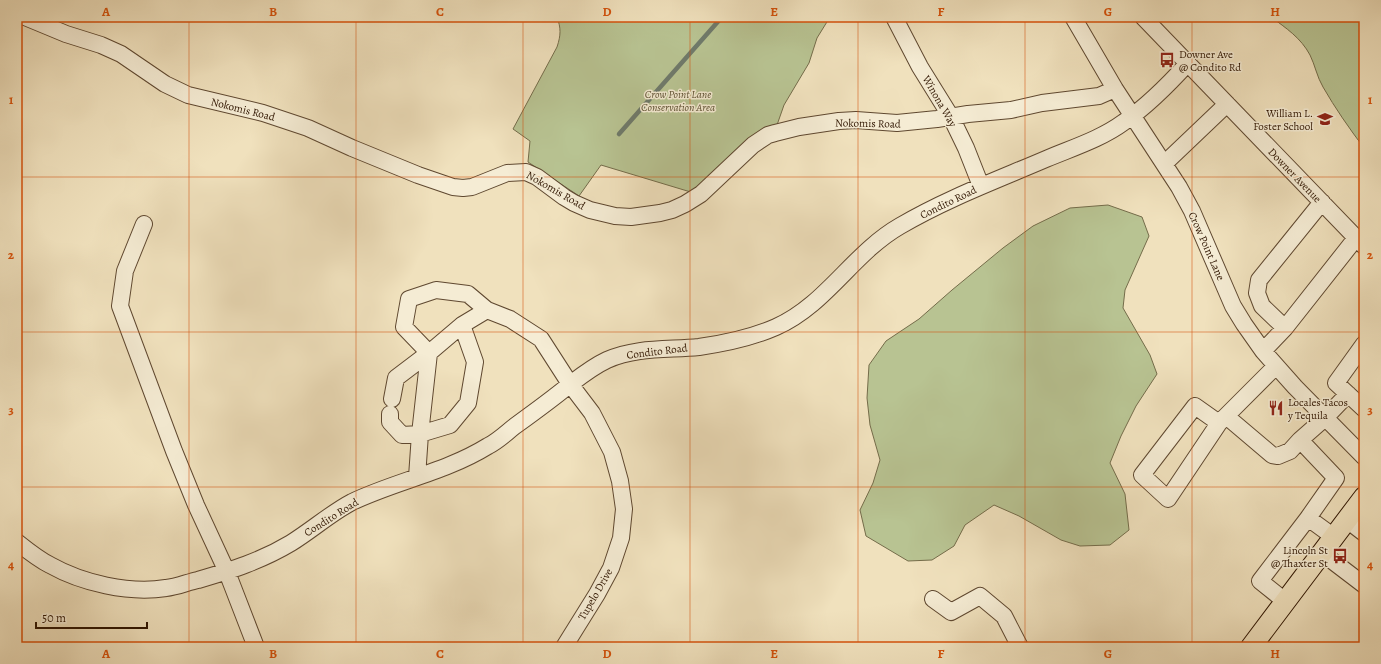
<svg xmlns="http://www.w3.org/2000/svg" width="1381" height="664" viewBox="0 0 1381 664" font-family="Alegreya,serif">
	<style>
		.green { fill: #b8c392; stroke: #746c4a }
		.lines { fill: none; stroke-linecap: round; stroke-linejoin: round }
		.stream { stroke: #6f7a6b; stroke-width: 4.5 }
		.minor-casing { stroke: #5f4830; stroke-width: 18 }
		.major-casing { stroke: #2f1501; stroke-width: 22 }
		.minor { stroke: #f5ecd4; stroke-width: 16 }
		.major { stroke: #f0e1bd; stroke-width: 20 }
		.grid { fill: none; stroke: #d6520b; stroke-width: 1; stroke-opacity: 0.55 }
		.labels { text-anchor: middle; stroke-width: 3; stroke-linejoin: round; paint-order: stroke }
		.poi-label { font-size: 11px; fill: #2f1501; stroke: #f5ecd4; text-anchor: start }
		.park-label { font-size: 11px; font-style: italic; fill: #5f5234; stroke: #f5ecd4 }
		.street-label { font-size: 11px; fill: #2f1501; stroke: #f5ecd4 }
		.neatline { fill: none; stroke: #d6520b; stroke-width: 1.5 }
		.grid-label { font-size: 13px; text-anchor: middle; font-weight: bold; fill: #d6520b }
	</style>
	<rect width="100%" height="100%" fill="#f0e1bd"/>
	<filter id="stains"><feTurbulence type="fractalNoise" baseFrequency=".005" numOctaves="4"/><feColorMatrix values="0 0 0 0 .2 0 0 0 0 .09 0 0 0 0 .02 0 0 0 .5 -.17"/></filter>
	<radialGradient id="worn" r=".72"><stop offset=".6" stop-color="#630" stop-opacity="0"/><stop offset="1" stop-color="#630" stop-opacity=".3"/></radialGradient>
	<path class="green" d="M557 17H830L817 38 809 63 784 105 777 125 694 193 601 165 579 196 528 162 530 141 513 129 557 47C561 35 561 28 557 17Z
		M1271 17H1364V148C1349 128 1335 108 1323 87 1317 77 1315 65 1310 55 1301 38 1286 28 1271 17Z
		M1108 205 1142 217 1149 236 1125 290 1123 308 1150 355 1157 374 1136 406 1121 436 1110 463 1125 494 1129 530 1110 545 1080 546 1061 540 1019 516 994 505 965 525 954 546 932 560 908 561 866 536 860 510 873 483 880 460 870 425 867 398 869 365 886 341 919 319 952 290 1003 248 1033 226 1070 208Z"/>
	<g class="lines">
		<path class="stream" d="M619 134 722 17"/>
		<defs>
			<path id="minor" d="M25 17 66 34 101 45 121 54 165 84 188 95 263 113 308 128 352 148 418 175 453 187 463 188 472 187 507 173 526 172 537 177 564 197 574 203 590 210 615 216 631 217 660 213 672 210 685 204 701 194 753 145 768 135 775 133 799 127 839 121 856 120 897 123 937 119 968 114 1011 110 1042 103 1099 96 1115 89
				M894 17 920 67 951 117 966 148 981 186
				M1073 17 1115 89 1179 187 1192 211 1233 306 1244 324 1263 351 1295 387 1364 457
				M1143 17 1364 246
				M1164 164 1227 104
				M1322 202 1259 280 1257 293 1262 306 1285 328 1356 238
				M144 224 125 271 120 306 174 451 196 505 227 572 256 647
				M1364 344 1336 383 1364 409
				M1263 351 1285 328
				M392 399 396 378 429 353 462 325 487 310
				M390 414V422L402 435 420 434 450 425 468 403 475 362 462 325
				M1226 416 1272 455 1278 456 1290 451 1300 440
				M1219 423 1195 406 1142 475 1168 499 1219 423 1276 366
				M417 477 420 434 429 353 404 327 409 299 436 290 468 294 487 310 510 319 541 339 570 384 592 413 612 452 620 481 624 509 621 538 611 568 597 594 564 647
				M1347 520 1364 533
				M1334 537 1308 518 1336 478 1300 440 1325 418 1348 394
				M17 542C27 550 38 559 50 565 82 583 129 594 166 588 177 587 188 582 198 580 232 570 261 561 291 543 312 530 331 513 352 502 396 481 446 472 488 446 498 441 506 433 515 426 533 413 551 400 568 386 581 376 592 367 607 360 636 347 668 350 699 347 727 343 751 338 776 327 826 305 853 253 900 226 946 199 997 180 1046 159 1072 148 1101 139 1124 122 1147 106 1169 84 1188 63
				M1322 553 1364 585
				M933 599 951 612 980 596 1004 616 1020 647
				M1285 601 1260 581 1308 518"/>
			<path id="major" d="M1251 647 1364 497"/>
		</defs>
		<use href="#minor" class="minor-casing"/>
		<use href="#major" class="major-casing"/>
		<use href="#minor" class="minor"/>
		<use href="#major" class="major"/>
	</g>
	<path class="grid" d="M189 17V647M356 17V647M523 17V647M690 17V647M858 17V647M1025 17V647M1192 17V647M17 177H1364M17 332H1364M17 487H1364"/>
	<defs>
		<symbol id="bus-bare" viewBox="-9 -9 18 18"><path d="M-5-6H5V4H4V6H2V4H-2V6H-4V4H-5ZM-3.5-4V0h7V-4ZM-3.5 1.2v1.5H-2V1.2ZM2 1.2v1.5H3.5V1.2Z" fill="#8f2418" stroke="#f5ecd4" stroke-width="2.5" paint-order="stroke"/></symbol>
		<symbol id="school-bare" viewBox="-9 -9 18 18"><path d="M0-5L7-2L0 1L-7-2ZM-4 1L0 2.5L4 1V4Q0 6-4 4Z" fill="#8f2418" stroke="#f5ecd4" stroke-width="2.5" paint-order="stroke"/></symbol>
		<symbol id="restaurant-bare" viewBox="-9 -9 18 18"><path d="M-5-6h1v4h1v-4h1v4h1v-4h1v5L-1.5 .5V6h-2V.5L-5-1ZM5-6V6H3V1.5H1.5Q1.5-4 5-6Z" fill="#8f2418" stroke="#f5ecd4" stroke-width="2.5" paint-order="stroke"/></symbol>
	</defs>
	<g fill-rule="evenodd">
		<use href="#bus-bare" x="1156" y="49" width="22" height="22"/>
		<use href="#school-bare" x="1314" y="108" width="22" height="22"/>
		<use href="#restaurant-bare" x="1265" y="397" width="22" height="22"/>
		<use href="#bus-bare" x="1329" y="545" width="22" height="22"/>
	</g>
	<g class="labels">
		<g class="poi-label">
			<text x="1179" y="58">Downer Ave<tspan x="1179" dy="13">@ Condito Rd</tspan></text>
			<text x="1313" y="117" text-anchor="end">William L.<tspan x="1313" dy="13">Foster School</tspan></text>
			<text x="1288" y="406">Locales Tacos<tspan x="1288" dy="13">y Tequila</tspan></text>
			<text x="1328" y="554" text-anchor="end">Lincoln St<tspan x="1328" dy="13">@ Thaxter St</tspan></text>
		</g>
		<g class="park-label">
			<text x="678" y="98">Crow Point Lane<tspan x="678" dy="13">Conservation Area</tspan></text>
		</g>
		<g class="street-label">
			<text transform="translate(940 101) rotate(60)" y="4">Winona Way</text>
			<text transform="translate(243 109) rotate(14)" y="4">Nokomis Road</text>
			<text transform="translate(868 123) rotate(1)" y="4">Nokomis Road</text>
			<text transform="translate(1295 175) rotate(46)" y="4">Downer Avenue</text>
			<text transform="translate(556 190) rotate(30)" y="4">Nokomis Road</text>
			<text transform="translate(948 202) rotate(-26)" y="4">Condito Road</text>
			<text transform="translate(1207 246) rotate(66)" y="4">Crow Point Lane</text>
			<text transform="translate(657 351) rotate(-7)" y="4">Condito Road</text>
			<text transform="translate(331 517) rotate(-32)" y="4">Condito Road</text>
			<text transform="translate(595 594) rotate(-60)" y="4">Tupelo Drive</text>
		</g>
	</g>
	<rect width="1381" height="664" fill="none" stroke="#f0e1bd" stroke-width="44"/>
	<path d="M36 622v6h111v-6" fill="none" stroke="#2f1501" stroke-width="2"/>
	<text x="42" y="622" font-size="12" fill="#2f1501" stroke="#f5ecd4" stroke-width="3" paint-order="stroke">50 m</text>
	<rect x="22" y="22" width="1337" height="620" class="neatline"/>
	<g class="grid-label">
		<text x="106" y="16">A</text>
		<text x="273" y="16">B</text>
		<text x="440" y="16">C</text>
		<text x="607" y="16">D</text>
		<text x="774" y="16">E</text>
		<text x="941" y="16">F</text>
		<text x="1108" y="16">G</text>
		<text x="1275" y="16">H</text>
		<text x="11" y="104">1</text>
		<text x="1370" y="104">1</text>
		<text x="11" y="259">2</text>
		<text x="1370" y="259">2</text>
		<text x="11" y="414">3</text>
		<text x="1370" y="414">3</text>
		<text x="11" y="569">4</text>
		<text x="1370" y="569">4</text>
		<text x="106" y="658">A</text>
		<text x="273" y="658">B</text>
		<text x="440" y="658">C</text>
		<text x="607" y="658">D</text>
		<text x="774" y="658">E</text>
		<text x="941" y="658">F</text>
		<text x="1108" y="658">G</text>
		<text x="1275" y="658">H</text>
	</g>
	<rect width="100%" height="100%" filter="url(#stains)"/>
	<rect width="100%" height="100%" fill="url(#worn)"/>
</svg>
